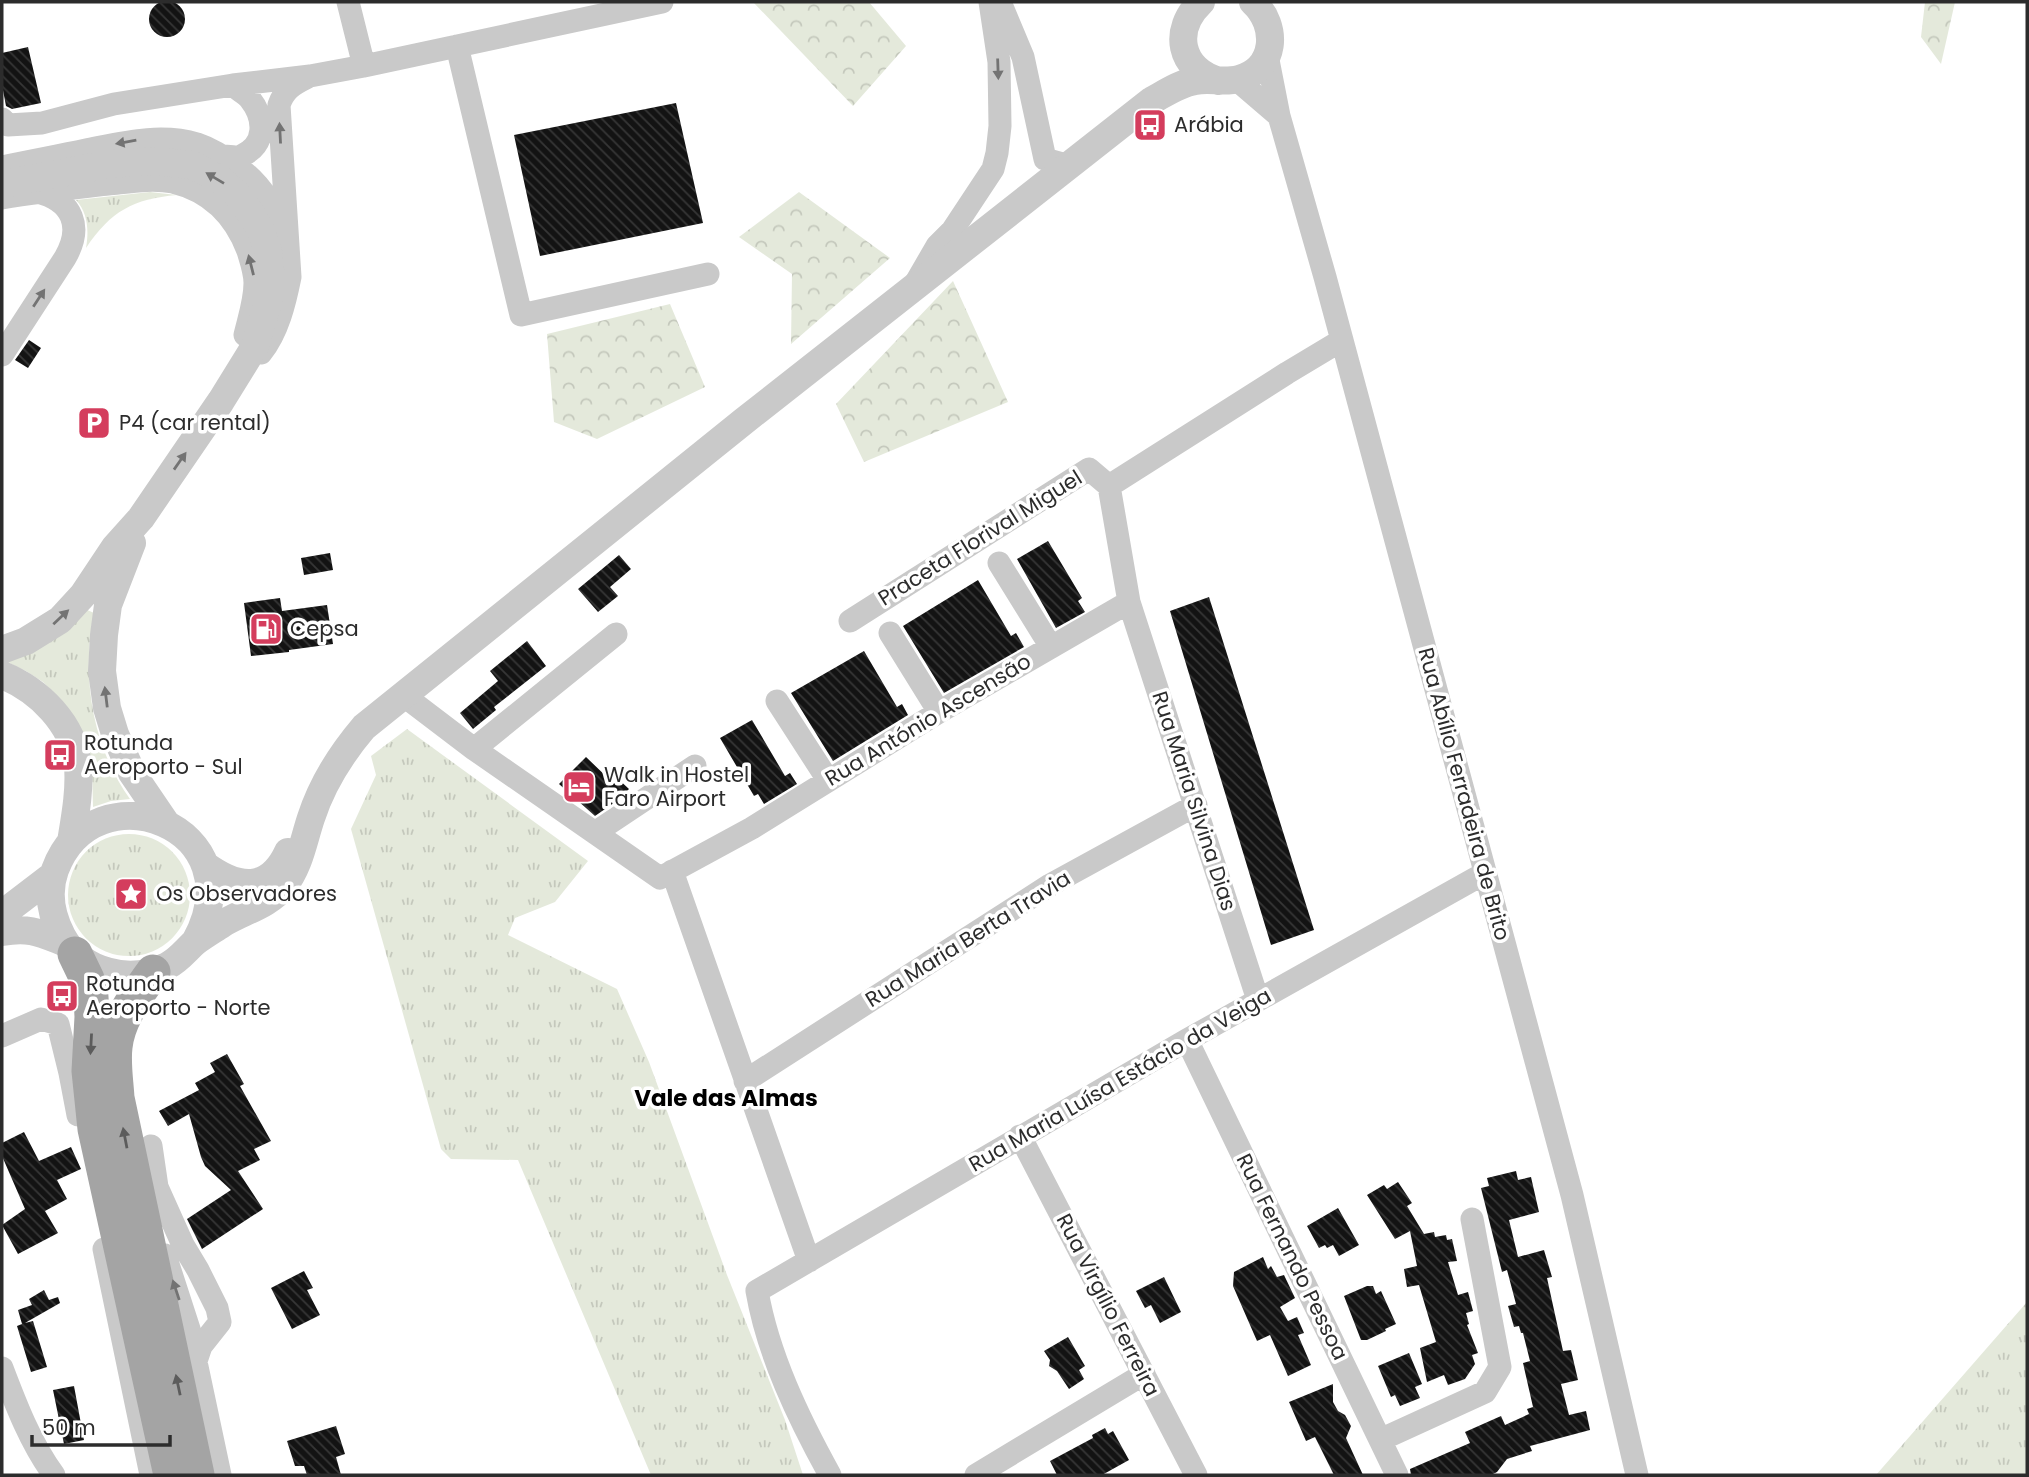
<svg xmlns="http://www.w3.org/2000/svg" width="2029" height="1477" viewBox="0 0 2029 1477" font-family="Poppins,sans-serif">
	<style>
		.grass { fill: url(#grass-tufts) }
		.forest { fill: url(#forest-crowns) }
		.building { fill: url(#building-back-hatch) }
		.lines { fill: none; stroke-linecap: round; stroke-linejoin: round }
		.minor { stroke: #c9c9c9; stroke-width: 23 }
		.tertiary { stroke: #c9c9c9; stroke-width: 28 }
		.primary { stroke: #a4a4a4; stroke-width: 35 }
		.oneway { fill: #737373 }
		.oneway2 { fill: #5c5c5c }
		.labels { text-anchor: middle; stroke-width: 7; stroke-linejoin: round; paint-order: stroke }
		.poi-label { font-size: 21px; fill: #2c2c2c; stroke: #fff; text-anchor: start }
		.street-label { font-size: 21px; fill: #2c2c2c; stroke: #fff }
		.neighbourhood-label { font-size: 23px; font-weight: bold; fill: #000; stroke: #fff }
	</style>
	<defs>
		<pattern id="grass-tufts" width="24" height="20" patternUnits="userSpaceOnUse" patternTransform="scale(1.75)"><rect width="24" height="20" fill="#e4e9db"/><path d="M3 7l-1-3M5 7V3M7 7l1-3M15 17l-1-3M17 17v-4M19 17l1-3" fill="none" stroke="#c4c8bc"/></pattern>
		<pattern id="forest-crowns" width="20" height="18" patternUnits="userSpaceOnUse" patternTransform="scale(1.75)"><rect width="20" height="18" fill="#e4e9db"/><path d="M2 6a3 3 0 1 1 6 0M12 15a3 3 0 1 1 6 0" fill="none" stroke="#c4c8bc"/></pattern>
		<pattern id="building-back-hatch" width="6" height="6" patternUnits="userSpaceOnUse" patternTransform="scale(1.75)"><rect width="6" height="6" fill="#131313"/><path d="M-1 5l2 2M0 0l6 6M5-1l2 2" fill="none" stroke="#363636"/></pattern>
	</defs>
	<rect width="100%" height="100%" fill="#fff"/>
	<path class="grass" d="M150 192 177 195C133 199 111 211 86 248 89 231 88 213 76 200Z
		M83 608 94 613C81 675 92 747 130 799L111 801 93 807 92 769 54 693 43 682 26 671 7 662Z
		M407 729 588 861 555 902 515 918 508 935 617 989 649 1062 727 1275 785 1420 803 1475H651L518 1160 451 1159 441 1149 351 829 376 775 371 756Z
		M68 895a61 61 0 1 1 122 0a61 61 0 1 1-122 0Z
		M2027 1302V1475H1876Z"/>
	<path class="forest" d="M753 2H869L906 46 853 106Z
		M1925 2H1955L1941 64 1921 37Z
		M799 192 890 258 791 344 792 274 739 237Z
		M953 281 1008 402 864 462 836 404Z
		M670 304 705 387 597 439 554 422 547 334Z"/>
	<path class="building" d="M149 19a18 18 0 1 1 36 0a18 18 0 1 1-36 0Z
		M28 47 41 103 12 109 6 106 2 85V53Z
		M676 103 703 223 540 256 514 135Z
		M29 340 41 348 28 368 15 360Z
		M1048 541 1082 598 1078 601 1085 612 1056 628 1017 559Z
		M330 553 333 570 304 575 301 558Z
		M619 555 631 569 610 587 618 596 598 612 578 589Z
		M978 580 1011 636 1016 633 1024 647 944 693 903 626Z
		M1209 597 1314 930 1271 945 1170 611Z
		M280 598 282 611 327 605 333 644 289 650V652L251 656 244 603Z
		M527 641 546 666 494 707 496 710 473 729 460 713 498 681 490 671Z
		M864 651 897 707 902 704 908 715 833 761 791 693Z
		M752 720 785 776 790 773 797 784 764 804 758 794 754 796 720 738Z
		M586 757 611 781 615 776 629 789 618 800 595 816 559 784Z
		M227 1054 244 1084 240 1086 271 1141 254 1149 260 1160 238 1171 263 1209 202 1249 187 1219 231 1190 205 1166 201 1157 189 1114 168 1126 159 1111 199 1090 195 1083 215 1072 210 1063Z
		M24 1132 39 1161 71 1147 81 1169 57 1180 67 1199 45 1211 58 1233 18 1254 2 1225 25 1209 2 1156V1143Z
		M1516 1171 1518 1180 1531 1177 1539 1212 1509 1220 1518 1257 1544 1250 1552 1277 1547 1278 1563 1351 1571 1350 1578 1380 1561 1384 1569 1415 1586 1411 1590 1430 1530 1446 1532 1451 1507 1459 1497 1472 1491 1475H1411L1410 1469 1470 1443 1465 1432 1501 1416 1505 1425 1529 1414 1527 1409 1533 1407 1523 1363 1530 1361 1523 1333H1521L1519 1326 1514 1327 1508 1306 1516 1304 1507 1270 1502 1272 1481 1188 1489 1186 1487 1178Z
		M1398 1182 1412 1203 1407 1206 1424 1234 1434 1232 1435 1237 1446 1235 1447 1240 1452 1239 1457 1261 1448 1262 1458 1295 1468 1292 1473 1311 1466 1313 1469 1324 1467 1325 1478 1353 1472 1355 1475 1364 1465 1379 1448 1385 1444 1375 1427 1382 1420 1348 1436 1342 1419 1285 1407 1287 1404 1269 1417 1266 1410 1231 1395 1239 1367 1195 1384 1185 1387 1189Z
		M1338 1208 1359 1245 1339 1256 1333 1245 1327 1248 1325 1245 1319 1248 1307 1226Z
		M1263 1257 1268 1269 1271 1266 1277 1277 1284 1275 1295 1298 1280 1307 1288 1321 1297 1317 1304 1333 1298 1335 1311 1365 1288 1376 1270 1335 1257 1341 1233 1286 1234 1272Z
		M304 1271 313 1288 307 1290 320 1315 292 1329 271 1288Z
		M1164 1277 1181 1312 1160 1323 1151 1305 1145 1308 1136 1291Z
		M1367 1286H1373L1376 1294 1381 1291 1396 1324 1385 1329 1386 1331 1367 1340H1361L1344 1296Z
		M44 1290 49 1300 58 1297 60 1303 25 1323 33 1321 47 1367 31 1372 17 1326 22 1324 18 1310 32 1305 29 1299Z
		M1068 1337 1085 1366 1079 1370 1084 1379 1069 1389 1057 1371 1049 1366 1050 1360 1044 1351Z
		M1409 1353 1422 1384 1415 1387 1420 1398 1400 1406 1395 1395 1391 1397 1378 1366Z
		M1333 1384V1402L1338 1411 1345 1415 1351 1426 1346 1438 1363 1475H1334L1315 1437 1306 1441 1289 1402Z
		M74 1386 84 1440 64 1444 53 1390Z
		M336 1426 345 1454 336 1457 341 1475H307L304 1466H295L287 1441Z
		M1105 1428 1108 1434 1113 1431 1129 1460 1102 1475H1057L1050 1461 1093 1438 1092 1435Z"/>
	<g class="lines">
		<path class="minor" d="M348 2 364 66 662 2
			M1000 2 1023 57 1045 159 1070 166
			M457 46 521 315 708 274
			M1267 55 1279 116 1325 277 1572 1195 1637 1475
			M1237 80 1279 116
			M2 119 8 125 42 123 114 104 233 85 310 76 364 66
			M224 156C229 156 237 158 241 156 267 145 265 118 250 99 246 94 238 90 233 85
			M2 167C30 161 58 156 86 150 122 143 160 133 197 144 212 149 226 158 239 168 259 183 273 203 281 228
			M2 198C37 192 73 188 108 184 129 182 152 178 173 182 210 191 235 216 248 251 251 261 255 272 255 283 255 301 249 318 245 335
			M915 284 937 246 952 231 993 169 997 153 1000 126 999 62 990 2
			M261 353C278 332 285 302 290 277L279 105C284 90 292 85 306 78
			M2 355 65 258C83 227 73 201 38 192
			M999 563 1051 647
			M1129 602 1258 1000
			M850 621 1089 469 1109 486
			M890 633 939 712
			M403 695 474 749 660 878 752 828 939 712 1129 602 1109 486 1287 373 1342 340
			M777 701 828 780
			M474 749 616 634
			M596 832 695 766
			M672 871 809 1261
			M2 1036 41 1019 58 1024 70 1073 78 1115
			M1187 1040 1397 1475
			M745 1081 1050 885 1196 805
			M1020 1136 1196 1475
			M151 1146 157 1187 183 1245 198 1270 217 1308 220 1322 201 1346 196 1361
			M104 1249 151 1475
			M165 1255 189 1329 220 1475
			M2 1368C16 1405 31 1444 54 1475
			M1380 1440 1485 1392 1500 1367 1472 1219
			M830 1475C799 1419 768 1355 757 1291L1187 1040 1485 873
			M976 1475 1144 1374"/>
		<path class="tertiary" d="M1201 2C1172 30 1179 69 1219 81
			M2 184 110 164 153 161 192 165 221 180 242 199 261 231 268 251 271 277 269 299 255 346 221 401 141 518 115 547 83 595 60 620 26 641 2 650
			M132 543 108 605 104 635 102 671 107 708 115 734 132 773 166 823
			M2 675C39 690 74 724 78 766 80 791 75 817 71 842
			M205 865C238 889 269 893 288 852
			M2 914 52 876
			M2 932C30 927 40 933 66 943
			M195 942C259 826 94 765 55 870 47 892 51 915 62 936 82 973 130 984 167 966 179 960 186 950 195 942 203 936 213 930 222 924 243 911 268 906 284 886 300 865 303 842 311 818 322 784 341 754 364 727L744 421 1151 101C1164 94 1180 83 1195 81 1210 78 1224 83 1239 79 1276 69 1279 26 1253 2"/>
		<path class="primary" d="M75 954 87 979 91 997 92 1017 89 1071 95 1129 171 1475
			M153 972C137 995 118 1018 115 1047 113 1063 116 1081 117 1098L197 1475"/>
	</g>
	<defs><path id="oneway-solid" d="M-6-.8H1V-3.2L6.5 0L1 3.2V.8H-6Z" transform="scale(1.75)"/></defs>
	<g class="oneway">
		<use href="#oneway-solid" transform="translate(998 69) rotate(88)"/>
		<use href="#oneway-solid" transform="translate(280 133) rotate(-93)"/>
		<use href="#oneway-solid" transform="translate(126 142) rotate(170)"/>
		<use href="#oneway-solid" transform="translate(215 178) rotate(-149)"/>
		<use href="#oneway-solid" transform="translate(251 265) rotate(-104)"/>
		<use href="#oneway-solid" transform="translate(39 298) rotate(-57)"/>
		<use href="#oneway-solid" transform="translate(180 461) rotate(-55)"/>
		<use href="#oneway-solid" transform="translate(61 617) rotate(-43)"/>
		<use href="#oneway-solid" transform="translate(106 697) rotate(-97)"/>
		<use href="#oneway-solid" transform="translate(176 1290) rotate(-108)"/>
	</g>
	<g class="oneway2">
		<use href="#oneway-solid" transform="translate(91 1044) rotate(93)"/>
		<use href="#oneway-solid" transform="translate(125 1138) rotate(-101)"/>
		<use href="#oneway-solid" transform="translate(178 1385) rotate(-102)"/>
	</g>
	<defs>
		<symbol id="bus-square" viewBox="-11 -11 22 22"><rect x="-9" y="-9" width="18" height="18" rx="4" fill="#d43d5d" stroke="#fff"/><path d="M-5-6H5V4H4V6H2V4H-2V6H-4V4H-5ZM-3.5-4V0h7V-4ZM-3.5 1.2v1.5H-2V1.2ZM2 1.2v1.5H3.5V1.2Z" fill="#fff"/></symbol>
		<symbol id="parking-square" viewBox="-11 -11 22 22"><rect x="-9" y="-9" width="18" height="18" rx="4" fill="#d43d5d" stroke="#fff"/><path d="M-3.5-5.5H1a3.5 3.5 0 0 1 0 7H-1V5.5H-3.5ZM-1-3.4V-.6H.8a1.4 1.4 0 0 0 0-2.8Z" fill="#fff"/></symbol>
		<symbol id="fuel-square" viewBox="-11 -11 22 22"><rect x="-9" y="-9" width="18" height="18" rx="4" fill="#d43d5d" stroke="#fff"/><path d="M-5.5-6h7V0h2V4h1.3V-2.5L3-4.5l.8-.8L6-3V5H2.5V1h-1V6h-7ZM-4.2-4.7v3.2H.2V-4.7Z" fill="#fff"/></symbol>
		<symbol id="hotel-square" viewBox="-11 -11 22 22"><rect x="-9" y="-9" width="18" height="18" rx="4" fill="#d43d5d" stroke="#fff"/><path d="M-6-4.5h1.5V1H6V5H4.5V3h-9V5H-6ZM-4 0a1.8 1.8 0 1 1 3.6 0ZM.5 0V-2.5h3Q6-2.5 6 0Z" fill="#fff"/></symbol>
		<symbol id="sight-square" viewBox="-11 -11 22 22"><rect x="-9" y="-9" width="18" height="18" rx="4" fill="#d43d5d" stroke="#fff"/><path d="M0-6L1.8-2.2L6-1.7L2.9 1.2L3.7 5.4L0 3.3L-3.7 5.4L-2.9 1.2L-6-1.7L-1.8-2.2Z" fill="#fff"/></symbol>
	</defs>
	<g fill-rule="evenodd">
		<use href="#bus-square" x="1131" y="106" width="38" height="38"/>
		<use href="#parking-square" x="75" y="404" width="38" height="38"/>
		<use href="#fuel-square" x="247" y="610" width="38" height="38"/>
		<use href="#bus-square" x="41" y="736" width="38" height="38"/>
		<use href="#hotel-square" x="560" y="768" width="38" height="38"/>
		<use href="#sight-square" x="112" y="875" width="38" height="38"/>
		<use href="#bus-square" x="43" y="977" width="38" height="38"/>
	</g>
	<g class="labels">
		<g class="poi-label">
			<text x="1174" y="132">Arábia</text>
			<text x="119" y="430">P4 (car rental)</text>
			<text x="290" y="636">Cepsa</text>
			<text x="84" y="750">Rotunda<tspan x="84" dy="24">Aeroporto - Sul</tspan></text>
			<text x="604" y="782">Walk in Hostel<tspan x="604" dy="24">Faro Airport</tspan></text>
			<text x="156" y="901">Os Observadores</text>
			<text x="86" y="991">Rotunda<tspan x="86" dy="24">Aeroporto - Norte</tspan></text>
		</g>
		<g class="street-label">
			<text transform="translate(980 538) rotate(-32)" y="7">Praceta Florival Miguel</text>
			<text transform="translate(928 720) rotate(-31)" y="7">Rua António Ascensão</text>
			<text transform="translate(1464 794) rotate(75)" y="7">Rua Abílio Ferradeira de Brito</text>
			<text transform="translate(1194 801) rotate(72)" y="7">Rua Maria Silvina Dias</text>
			<text transform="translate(968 939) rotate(-32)" y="7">Rua Maria Berta Travia</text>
			<text transform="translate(1120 1080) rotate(-30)" y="7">Rua Maria Luísa Estácio da Veiga</text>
			<text transform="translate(1292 1257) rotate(64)" y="7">Rua Fernando Pessoa</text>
			<text transform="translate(1108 1305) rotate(63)" y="7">Rua Virgílio Ferreira</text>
		</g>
		<g class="neighbourhood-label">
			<text x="726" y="1106">Vale das Almas</text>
		</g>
	</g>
	<rect width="2029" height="1477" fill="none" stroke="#2c2c2c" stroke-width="7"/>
	<path d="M32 1435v10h138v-10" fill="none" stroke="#2c2c2c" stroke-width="3.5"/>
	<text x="42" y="1435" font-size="21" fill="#2c2c2c" stroke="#ffffff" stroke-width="5" paint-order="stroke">50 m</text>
</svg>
